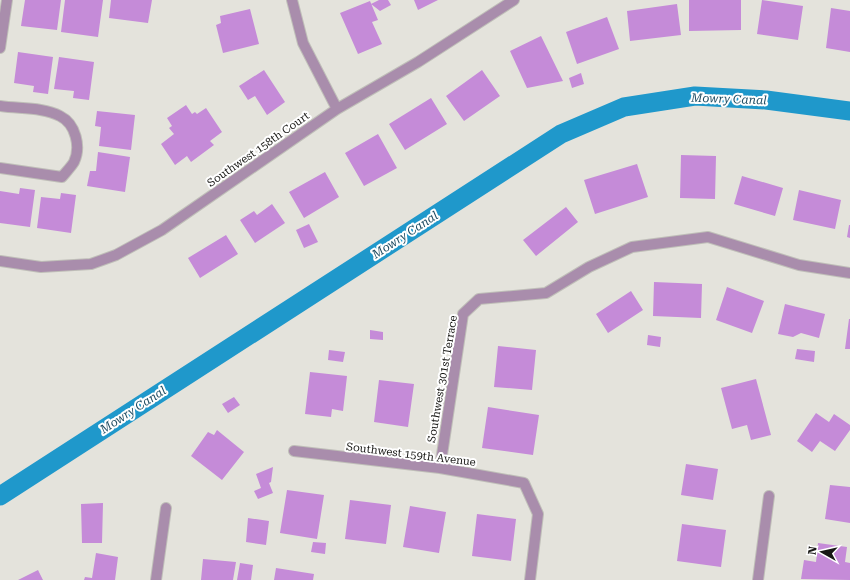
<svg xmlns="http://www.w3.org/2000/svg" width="850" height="580" viewBox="0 0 850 580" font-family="'Roboto Serif',serif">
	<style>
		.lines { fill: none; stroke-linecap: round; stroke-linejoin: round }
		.canal { stroke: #1f98cb; stroke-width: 19 }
		.building { fill: #c58bd8 }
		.minor-casing { stroke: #bfbeb8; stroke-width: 12 }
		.minor { stroke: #a98dac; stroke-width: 10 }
		.labels { text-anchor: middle; stroke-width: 4; stroke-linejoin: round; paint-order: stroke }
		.street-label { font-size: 11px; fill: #171714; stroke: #fff }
		.water-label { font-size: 12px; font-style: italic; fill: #1f4c62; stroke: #fff }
	</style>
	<rect width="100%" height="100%" fill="#e4e3dc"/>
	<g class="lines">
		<path class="canal" d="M0 496 561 134 624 107 695 96 766 100 850 111"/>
	</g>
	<path class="building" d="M25 0H61L57 30 21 26Z
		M65 0H103L98 37 61 32Z
		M111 0H152L148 23 109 18Z
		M379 0H388L391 5 380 11 371 4Z
		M414 0H438L418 10Z
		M689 0H741V30L689 31Z
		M762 0 803 6 798 40 757 34Z
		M370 1 378 20 372 22 382 44 358 54 340 13Z
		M677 4 681 35 630 41 627 11Z
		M831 8 850 11V52L826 48Z
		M250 9 259 44 223 53 216 25 221 23 220 16Z
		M607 17 619 49 577 64 566 32Z
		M541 36 563 81 527 88 510 51Z
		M18 52 53 57 48 94 33 92 34 86 14 83Z
		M59 57 94 62 89 100 73 98 74 91 54 89Z
		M264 70 285 102 267 115 255 96 248 100 239 86Z
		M482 70 500 96 464 121 446 96Z
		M581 73 584 84 572 88 569 78Z
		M431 98 447 124 405 150 389 124Z
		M186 105 192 114 195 112 197 114 206 108 222 132 210 141 214 145 191 162 187 156 175 165 161 144 174 134 169 128 172 126 167 118Z
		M97 111 135 115 131 150 99 146 101 127 95 126Z
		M378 134 397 168 364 186 345 153Z
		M98 152 130 157 125 192 87 186 90 171H96Z
		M681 155 716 156 715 199 680 198Z
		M637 164 648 197 595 214 584 180Z
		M325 172 339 197 304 218 289 192Z
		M742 176 783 188 775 216 734 204Z
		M20 188 35 190 30 227 0 223V191L19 194Z
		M799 190 841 200 835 229 793 220Z
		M61 193 76 195 71 233 37 228 41 197 60 199Z
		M272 204 285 223 255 243 240 220 254 211 257 215Z
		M566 207 578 222 536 256 523 240Z
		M309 224 318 242 304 248 296 230Z
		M849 225H850V238L847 237Z
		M226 235 238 254 200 278 188 258Z
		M654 282 702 284 701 318 653 316Z
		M727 287 764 301 752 333 716 320Z
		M631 291 643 310 608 333 596 314Z
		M785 304 825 314 819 338 801 333 793 337 778 334Z
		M849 319H850V349H845Z
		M370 330 383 332V340L370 339Z
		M648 335 661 337 660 347 647 345Z
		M498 346 536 350 532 390 494 387Z
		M797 349 815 351 814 362 795 359Z
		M329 350 345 352 343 362 328 360Z
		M310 372 347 376 343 411 332 409 331 417 305 414Z
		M756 379 771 435 751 440 747 425 732 429 721 388Z
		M379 380 414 384 408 427 374 422Z
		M234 397 240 405 228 413 222 404Z
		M488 407 539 415 533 455 482 448Z
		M816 413 829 422 834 414 850 425V430L835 451 820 441 812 452 797 441Z
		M217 430 244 452 222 480 191 456 208 432 214 435Z
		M686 464 718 469 713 500 681 495Z
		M273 467 271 482 269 483 273 493 258 499 254 491 261 488 256 474Z
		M830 485 850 487V523L825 519Z
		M287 490 324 495 317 539 280 533Z
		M350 500 391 505 386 544 345 539Z
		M103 503 102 543H82L81 504Z
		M410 506 446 512 439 553 403 547Z
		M477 514 516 519 511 561 472 556Z
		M248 518 269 521 266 545 246 542Z
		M682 524 726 530 721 567 677 561Z
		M313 542 326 543 325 554 311 552Z
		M818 543 847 547 845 562 850 563V580L801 579 804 560 816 562Z
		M96 553 118 557 115 580H84L85 577 92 578Z
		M203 559 236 562 233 580H201Z
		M240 563 253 565 251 580H237Z
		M276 568 314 574 313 580H274Z
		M38 570 43 580H18Z"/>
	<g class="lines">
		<defs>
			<path id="minor" d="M292 0 303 43 337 109
				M0 48 7 0
				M0 106C19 109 43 107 60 116 76 124 81 147 74 162 71 167 66 172 62 177L0 168
				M0 261 41 267 91 264 116 255 162 230 337 109 418 62 514 0
				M294 451 440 468 524 483 538 514 530 580
				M440 468 463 314 479 299 546 293 589 267 632 247 708 237 799 265 850 273
				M156 580 166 508
				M758 580 769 496"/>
		</defs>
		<use href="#minor" class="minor-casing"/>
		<use href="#minor" class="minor"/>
	</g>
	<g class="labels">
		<g class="street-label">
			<text transform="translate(258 149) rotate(-35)" y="4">Southwest 158th Court</text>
			<text transform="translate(442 379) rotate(-80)" y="4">Southwest 301st Terrace</text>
			<text transform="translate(411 454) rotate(7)" y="4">Southwest 159th Avenue</text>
		</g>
		<g class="water-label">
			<text transform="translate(729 99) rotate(2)" y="4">Mowry Canal</text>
			<text transform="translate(405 235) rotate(-33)" y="4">Mowry Canal</text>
			<text transform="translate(133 410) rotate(-33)" y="4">Mowry Canal</text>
		</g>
	</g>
	<g transform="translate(822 552) rotate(278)" stroke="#ffffff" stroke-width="3" paint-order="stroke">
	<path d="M0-3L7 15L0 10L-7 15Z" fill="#171714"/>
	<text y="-6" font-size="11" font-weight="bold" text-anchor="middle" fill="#171714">N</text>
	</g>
</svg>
